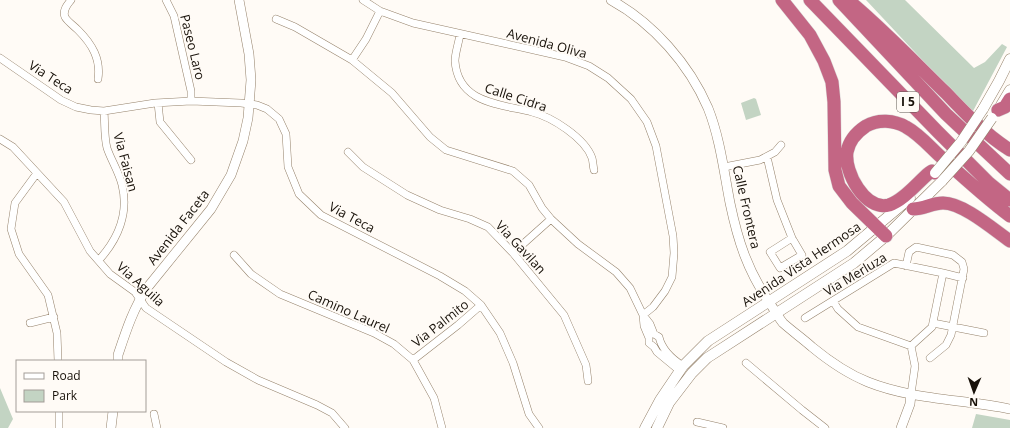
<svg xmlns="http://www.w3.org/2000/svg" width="1010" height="428" viewBox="0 0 1010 428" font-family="'Open Sans',sans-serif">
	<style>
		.green { fill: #c3d4c3 }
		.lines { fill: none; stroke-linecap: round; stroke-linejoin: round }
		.minor-casing { stroke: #95826b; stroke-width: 8 }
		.tertiary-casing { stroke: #95826b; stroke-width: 10 }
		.secondary-casing { stroke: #95826b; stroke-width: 11 }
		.motorway-casing { stroke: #dad9d8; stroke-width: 14 }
		.minor { stroke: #fff; stroke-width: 7 }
		.tertiary { stroke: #fff; stroke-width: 9 }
		.secondary { stroke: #fff; stroke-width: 10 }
		.motorway { stroke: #c36684; stroke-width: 13 }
		.secondary-bridge-casing { stroke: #95826b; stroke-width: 11; stroke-linecap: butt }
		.secondary-bridge { stroke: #fff; stroke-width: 10 }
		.labels { text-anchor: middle; stroke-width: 4; stroke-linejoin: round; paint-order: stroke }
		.shield { fill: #fffbf6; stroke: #5d5750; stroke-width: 1 }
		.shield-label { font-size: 12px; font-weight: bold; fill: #181109 }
		.street-label { font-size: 13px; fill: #181109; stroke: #fffbf6 }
	</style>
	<rect width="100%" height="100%" fill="#fffbf6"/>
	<path class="green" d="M866 0H905L974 68 985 62 1002 44 1007 47 972 113Z
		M754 98 756 99 761 115 746 120 741 103Z
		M0 388 13 419 8 428H0Z
		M976 414 1010 420V428H972Z"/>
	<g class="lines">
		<defs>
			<path id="minor" d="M71 0C68 4 62 10 65 17 67 21 74 26 78 30 92 44 101 59 98 79
				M166 0 174 16 191 91V101
				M363 0 380 11 413 23 565 57 589 66 608 78 631 99 647 122 656 146 673 236 674 253 672 277 665 291 653 307 643 315
				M276 19 295 27 352 60 392 93 430 137 446 150 513 171 529 185 542 208 551 219 578 244 616 272 630 288 643 315 650 324 654 334 659 337C662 350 672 359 683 366
				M460 34C459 42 455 53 455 61 458 104 501 104 532 112 552 117 585 138 592 158 593 161 593 166 594 170
				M0 58 61 100 76 107 91 110 104 111 155 103 191 101 241 103 257 105 267 109 279 119 286 134 288 167 299 194 321 215 440 276 465 291 481 305 500 333 513 363 529 414 539 428
				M352 60 366 39 380 11
				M158 103 160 122 191 160
				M0 139 13 147 64 202 90 251 110 274 135 292 146 308 226 362 258 380 317 405 332 413 345 428
				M348 152 363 167 407 195 440 210 470 219 488 227 513 253 564 315 586 365 588 381
				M767 157 777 200 792 238 802 255 780 268 770 252 792 238
				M724 167 760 160 775 152 781 145
				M37 173 15 203 11 229 19 254 48 295 57 333 58 361
				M513 253 551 219
				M234 255 251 274 280 294 374 333 394 344 413 360 434 398 442 428
				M99 260C118 239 129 213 122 185 119 172 111 160 107 148 104 136 105 123 104 111
				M906 266 909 252 916 247 953 255 962 262 964 269 951 335 946 345 930 358
				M833 301 838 309 858 327 911 346 932 327 943 273 963 278
				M643 315 644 326 649 338V343L654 347 657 352 680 371
				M805 318 894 263 943 273
				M30 323 54 317
				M933 323 984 333
				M911 346 915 366 911 394
				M413 360 458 325 481 305
				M746 363 802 410 825 428
				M59 411V428
				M154 414 157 428
				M697 422 723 428"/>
			<path id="tertiary" d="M611 0C653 23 689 64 708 108 720 138 724 172 730 203 738 241 747 269 769 302 774 309 778 317 783 323 792 331 803 339 812 347 829 361 848 374 868 382 913 400 963 399 1010 409
				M118 361V355C126 331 133 309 147 288L211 209 231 175 243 141 248 118 251 80 249 54 239 0
				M111 428 113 411
				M901 428 910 404 911 394"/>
			<path id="secondary" d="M1001 105 1010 90
				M983 109 999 81 1010 59
				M645 428 660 400 683 366 708 341 847 251 910 198
				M657 428 669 403 692 373 707 358 854 263 886 236 942 181"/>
			<path id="motorway" d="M782 0 810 35 824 61 832 82 834 102 835 170 839 186 852 203 886 236
				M810 0 937 131 989 183 1010 200
				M839 0 946 114 1010 174
				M848 0C883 29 914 62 946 93 965 113 986 135 1010 150
				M998 110 1005 107 1010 99
				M935 173 932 171 929 173C917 183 904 200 889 205 865 211 844 172 847 152 849 141 857 132 866 126 878 119 894 120 906 127 919 134 930 147 941 157 963 177 986 198 1010 216
				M913 209C924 209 932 203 943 203 963 203 993 229 1010 241"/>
		</defs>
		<use href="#minor" class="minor-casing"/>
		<use href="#tertiary" class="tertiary-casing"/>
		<use href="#secondary" class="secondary-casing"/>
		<use href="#motorway" class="motorway-casing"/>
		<use href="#minor" class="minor"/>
		<use href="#tertiary" class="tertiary"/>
		<use href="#secondary" class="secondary"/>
		<use href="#motorway" class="motorway"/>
		<defs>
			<path id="secondary-bridge" d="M935 173 961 142 983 109
				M942 181 969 151 992 118"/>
		</defs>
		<use href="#secondary-bridge" class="secondary-bridge-casing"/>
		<use href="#secondary-bridge" class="secondary-bridge"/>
	</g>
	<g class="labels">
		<rect class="shield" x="897" y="92" width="22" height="20" rx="3"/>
		<g class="shield-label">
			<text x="908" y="106">I 5</text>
		</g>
		<g class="street-label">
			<text transform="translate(547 43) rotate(15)" y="5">Avenida Oliva</text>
			<text transform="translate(193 47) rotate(76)" y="5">Paseo Laro</text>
			<text transform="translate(51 77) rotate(33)" y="5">Via Teca</text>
			<text transform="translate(516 97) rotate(18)" y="5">Calle Cidra</text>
			<text transform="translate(126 162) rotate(75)" y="5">Via Faisan</text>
			<text transform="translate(747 207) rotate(77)" y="5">Calle Frontera</text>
			<text transform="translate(352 217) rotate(28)" y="5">Via Teca</text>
			<text transform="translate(178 227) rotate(-52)" y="5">Avenida Faceta</text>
			<text transform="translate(521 247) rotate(47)" y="5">Via Gavilan</text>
			<text transform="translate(801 264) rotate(-34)" y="5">Avenida Vista Hermosa</text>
			<text transform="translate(855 274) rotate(-31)" y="5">Via Merluza</text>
			<text transform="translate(141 284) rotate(42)" y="5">Via Aguila</text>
			<text transform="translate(349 311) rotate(24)" y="5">Camino Laurel</text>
			<text transform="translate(440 323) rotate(-38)" y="5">Via Palmito</text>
		</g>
	</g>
	<rect x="16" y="360" width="130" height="52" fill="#fffbf6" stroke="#a39d97"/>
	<rect x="24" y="373" width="20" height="6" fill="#ffffff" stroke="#a39d97"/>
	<text x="52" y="380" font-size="12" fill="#181109">Road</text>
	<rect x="24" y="390" width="20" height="12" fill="#c3d4c3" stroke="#a39d97"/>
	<text x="52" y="400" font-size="12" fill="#181109">Park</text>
	<g transform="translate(974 392) rotate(182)" stroke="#fffbf6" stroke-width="3" paint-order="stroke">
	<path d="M0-3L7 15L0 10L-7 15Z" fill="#181109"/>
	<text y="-6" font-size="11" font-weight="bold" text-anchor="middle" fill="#181109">N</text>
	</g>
</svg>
